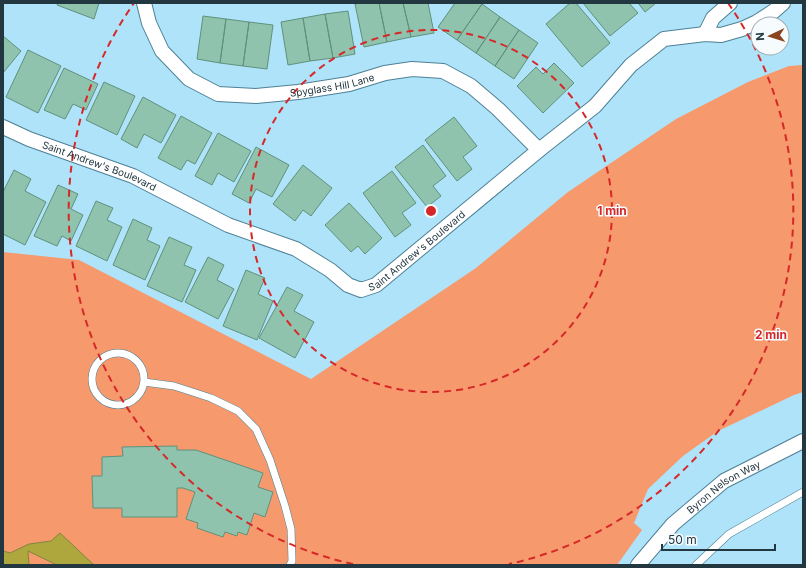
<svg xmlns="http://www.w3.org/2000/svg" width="806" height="568" viewBox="0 0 806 568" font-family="Inter,sans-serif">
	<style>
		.green { fill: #f6996c }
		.water { fill: #ada73d; stroke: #83853e }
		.building { fill: #90c3ad; stroke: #5f917c }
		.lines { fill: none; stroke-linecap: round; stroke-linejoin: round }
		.service-casing { stroke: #4e8095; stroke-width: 8 }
		.minor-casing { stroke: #4e8095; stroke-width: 16 }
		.service { stroke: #fff; stroke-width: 7 }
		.minor { stroke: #fff; stroke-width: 14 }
		.ring { fill: none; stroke: #d62828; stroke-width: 2; stroke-dasharray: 7 5 }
		.labels { text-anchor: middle; stroke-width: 3; stroke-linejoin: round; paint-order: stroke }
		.street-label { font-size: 10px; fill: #223740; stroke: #f6fbfe }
		.centre { fill: #d62828; stroke: #f6fbfe; stroke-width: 2 }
		.ring-label { font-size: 12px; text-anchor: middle; font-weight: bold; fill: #d62828; stroke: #f6fbfe; stroke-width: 3; stroke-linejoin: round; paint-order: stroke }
	</style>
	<rect width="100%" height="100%" fill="#aee3f9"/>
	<path class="green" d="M803 65V392L794 395 718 431 683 456 648 489 634 523 642 530 617 565H3V252L79 260 311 379 476 268 568 192 676 119 748 82 789 66Z"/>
	<path class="water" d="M60 533 94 565H57L28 551 29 565H3V551L10 553 29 544 51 541Z"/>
	<path class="building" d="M58 3H99L94 19 57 5Z
		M362 3H379L387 42 364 47 355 4Z
		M379 3H403L411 37 387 42Z
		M403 3H428L434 33 411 37Z
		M455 3H480L482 4 457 40 438 27Z
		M570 3H576L610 43 582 67 546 24Z
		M583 3H629L638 13 610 36Z
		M638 3H656L645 12Z
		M482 4 500 17 476 53 457 40Z
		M348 11 355 54 333 58 325 14Z
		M325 14 333 58 310 61 303 18Z
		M203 16 226 19 220 63 197 59Z
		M500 17 519 30 495 66 476 53Z
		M303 18 310 61 288 65 281 22Z
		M226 19 249 22 243 66 220 63Z
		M249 22 273 25 267 69 243 66Z
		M519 30 538 43 514 79 495 66Z
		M3 36 21 51 3 73Z
		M28 50 61 66 38 113 6 97Z
		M554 63 574 83 543 113 517 86 536 67 543 74Z
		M64 68 98 84 86 110 73 104 65 119 44 110Z
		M104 82 135 96 117 135 86 120Z
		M143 97 176 115 161 143 144 134 137 148 121 139Z
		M181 116 212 133 195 164 187 160 181 170 158 158Z
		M454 117 477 146 463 157 472 169 457 181 425 140Z
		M218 133 251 151 234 182 218 173 212 185 195 176Z
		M423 145 446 176 433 186 441 196 427 207 395 167Z
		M256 147 289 165 272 197 256 189 249 203 232 194Z
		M303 165 332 188 311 216 303 210 295 221 273 204Z
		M14 170 31 179 25 191 46 202 25 245 3 234V192Z
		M392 171 416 203 402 213 411 225 395 237 363 193Z
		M58 185 78 194 71 209 83 215 71 241 62 236 57 246 34 236Z
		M96 201 113 208 107 220 122 227 107 261 76 246Z
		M349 203 382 238 365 254 358 246 351 252 325 225Z
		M133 219 152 228 147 240 160 246 145 280 113 265Z
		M169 237 192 247 184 265 196 270 182 302 147 286Z
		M208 257 224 265 217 280 234 289 218 319 185 302Z
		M246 270 265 278 258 294 273 301 257 340 223 326Z
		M287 287 303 295 294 311 314 322 295 358 259 338Z
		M177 446V450H196L263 473 258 487 273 492 265 517 254 513 247 535 238 532 237 536 225 532 223 537 197 528 198 523 186 519 195 492 183 488H177V517H122V508H93L92 476H102V457L123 456 122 447Z"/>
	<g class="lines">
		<defs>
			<path id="service" d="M92 379a26 26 0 1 1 52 0a26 26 0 1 1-52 0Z
				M144 382 174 386 211 398 238 411 256 429 270 460 285 506 291 529 292 561 290 565
				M696 565 729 534 803 492"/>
			<g id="minor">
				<path id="s1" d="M144 3 149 23 162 51 189 79 218 94 256 96 298 92 349 84 385 73 412 69 443 71 471 86 498 109 539 150"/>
				<path d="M705 34 713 18 730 3"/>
				<path id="s2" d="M3 127 29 139 133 176 228 225 296 249 330 270 348 285 361 290 376 285 539 150 595 106 631 65 664 39 705 34 721 35 742 29 757 22 774 11 783 3"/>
				<path id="s3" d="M638 565 673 524 724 481 803 441"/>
			</g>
		</defs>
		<use href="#service" class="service-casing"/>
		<use href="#minor" class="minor-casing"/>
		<use href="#service" class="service"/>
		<use href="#minor" class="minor"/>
	</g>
	<g class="ring">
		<circle cx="431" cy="211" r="181"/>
		<path d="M353 564A362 362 0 0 1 134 3M728 3A362 362 0 0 1 509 564"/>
	</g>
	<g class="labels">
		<g class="street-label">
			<text dy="4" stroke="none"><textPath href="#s1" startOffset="238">Spyglass Hill Lane</textPath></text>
			<text dy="4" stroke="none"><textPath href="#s2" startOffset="104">Saint Andrew's Boulevard</textPath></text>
			<text dy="4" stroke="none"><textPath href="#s2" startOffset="464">Saint Andrew's Boulevard</textPath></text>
			<text dy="4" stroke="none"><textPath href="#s3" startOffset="117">Byron Nelson Way</textPath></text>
		</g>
	</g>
	<circle cx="431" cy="211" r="6" class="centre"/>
	<g class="ring-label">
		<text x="612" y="215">1 min</text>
		<text x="771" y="339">2 min</text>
	</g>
	<rect width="806" height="568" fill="none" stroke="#223740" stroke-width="8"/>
	<g transform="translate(770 36) rotate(266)"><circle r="19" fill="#f6fbfe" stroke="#a1adb2"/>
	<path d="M0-3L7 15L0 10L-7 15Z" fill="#8a441f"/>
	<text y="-6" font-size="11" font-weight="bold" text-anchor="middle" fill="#223740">N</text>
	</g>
	<path d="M662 544v6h113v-6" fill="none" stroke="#223740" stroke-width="2"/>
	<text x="668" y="544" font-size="12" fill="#223740" stroke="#f6fbfe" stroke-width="3" paint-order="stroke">50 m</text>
</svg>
